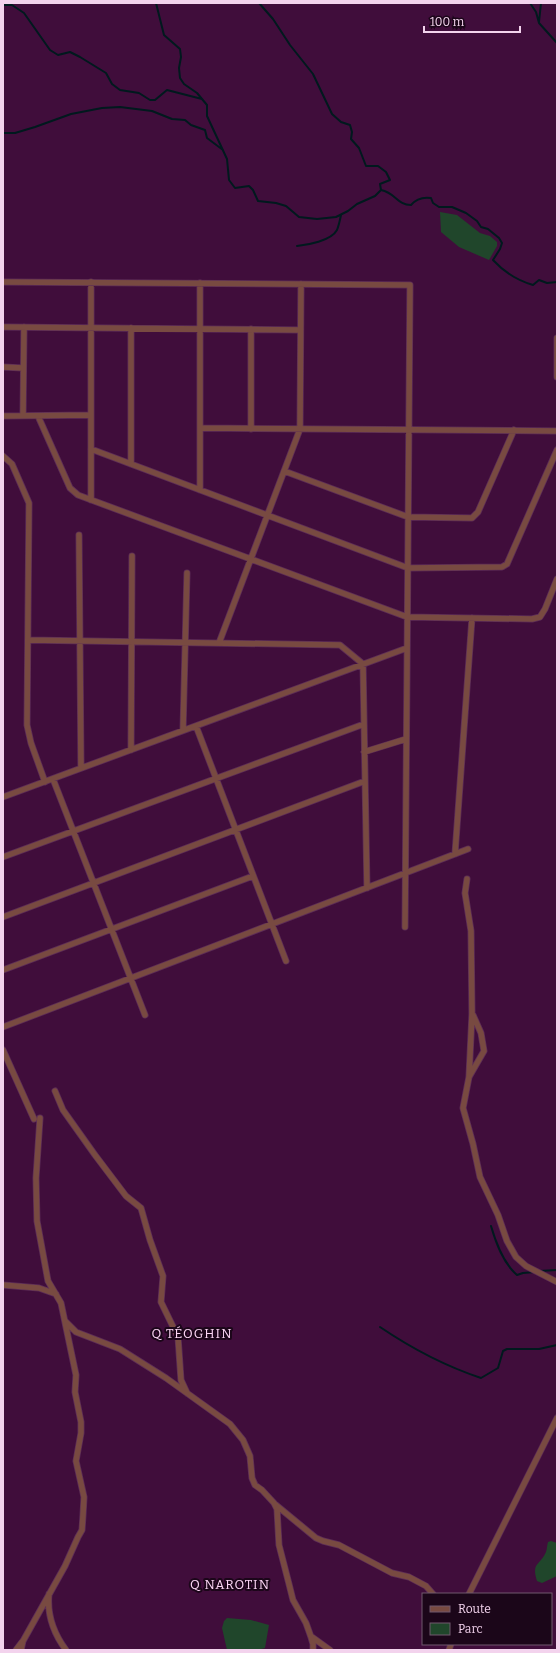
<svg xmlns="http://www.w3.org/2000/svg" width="560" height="1653" viewBox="0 0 560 1653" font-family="Bitter,serif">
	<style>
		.green { fill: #20462b }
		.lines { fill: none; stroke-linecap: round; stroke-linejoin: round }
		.stream { stroke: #00191e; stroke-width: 2 }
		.minor-casing { stroke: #5d2d57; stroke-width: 7 }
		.minor { stroke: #784a41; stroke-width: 5.5 }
		.labels { text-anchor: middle; stroke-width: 4; stroke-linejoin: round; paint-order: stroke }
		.quarter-label { font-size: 13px; letter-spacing: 1px; fill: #fcd5f5; stroke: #1b0619 }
	</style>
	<rect width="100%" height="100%" fill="#400d3b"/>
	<path class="green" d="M440 212 457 215 480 233 490 236 497 242V246L489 260 459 247 441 232Z
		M551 1541 557 1543V1576L542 1583 537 1581C531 1562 540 1566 546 1552 547 1549 547 1545 548 1542Z
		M227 1618 251 1620 269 1625 265 1648 258 1650H227L222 1628 224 1621Z"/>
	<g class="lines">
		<path class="stream" d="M156 3 164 35 180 49 181 57 179 68 180 78 184 84 197 93 207 105V116L227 159 229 180 235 188 249 186 253 190 258 201 276 203 286 206 299 217 317 219 336 217 348 211 357 204 375 196 381 190C396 193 397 205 411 205 416 199 424 197 431 198L433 203 439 207H452L466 213 477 221 481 227 488 229 499 238 502 243 500 249 493 260C504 272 516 280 533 285L539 280 547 283 557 282
			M259 3 273 19 290 45 313 74 332 114 341 122 350 125 352 132 351 139 359 148 366 166H378L386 172 390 180 380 184 381 190
			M530 3 536 12 539 23 557 43
			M3 5H12L24 13 50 50 58 55 70 52 80 57 106 73 112 84 120 90 139 93 150 100H155L167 90 202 99
			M539 22 541 3
			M3 133H15L35 127 71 114 102 108 120 107 152 111 172 119 185 120 191 125 205 130 207 138 223 150
			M297 246C307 245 331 241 337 230 339 225 340 220 341 215
			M491 1226C496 1243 503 1263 517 1275L523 1273 535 1272
			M539 1271 557 1270
			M380 1327C411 1348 445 1366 481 1378L498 1368 503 1351 507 1349H539L557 1345"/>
		<defs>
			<path id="minor" d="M3 282 410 285 405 927
				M91 282V500
				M200 283V490
				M3 327 300 330
				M557 338V377
				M3 367 23 368
				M3 416 91 415
				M23 416 24 327
				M38 416 70 488 78 495 407 617 532 619 540 617 545 609 557 579
				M200 428 557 431
				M251 429V329
				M91 449 408 568 502 567 507 564 557 450
				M3 456 12 464 29 503 27 725 31 743 45 782
				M131 464V328
				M284 471 408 517 472 518 478 512 514 430
				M79 535 81 768
				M28 640 340 645 363 664 367 888
				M219 643 300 429 301 284
				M196 726 286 961
				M183 730 187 573
				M131 750 132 556
				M364 752 406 739
				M53 779 145 1015
				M3 797 407 648
				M455 854 472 618
				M3 857 364 724
				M467 879 465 893 471 931 472 1014 469 1077 463 1108 473 1144 480 1177 498 1215 507 1241 516 1257 526 1266 557 1282
				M3 917 365 781
				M3 970 253 876
				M3 1027 468 849
				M3 1050 34 1119
				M469 1077 484 1051 481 1033 473 1015
				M55 1091 63 1110 95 1155 126 1196 141 1208 150 1240 163 1276 161 1302 178 1337 181 1380 187 1393
				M3 1285 39 1288 56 1294
				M65 1321 76 1332 120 1349 166 1378 230 1424 243 1440 250 1456 252 1478 255 1485 262 1490 274 1503 277 1509 279 1545 289 1584 293 1600 306 1623 311 1637 313 1644V1650
				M276 1505 316 1538 323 1541 339 1545 392 1573 409 1577 426 1586 433 1594
				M49 1594C47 1614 54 1634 66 1650
				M469 1594 557 1418
				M312 1637 330 1650
				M16 1650 22 1642
				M21 1650 23 1641 65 1566 78 1537 82 1530 83 1515 84 1497 76 1461 81 1433V1422L75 1392 76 1375 61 1303 48 1281 37 1221 36 1178 40 1118
				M449 1650 451 1644"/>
		</defs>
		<use href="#minor" class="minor-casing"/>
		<use href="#minor" class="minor"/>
	</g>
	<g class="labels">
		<g class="quarter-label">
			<text x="192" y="1338">Q TÉOGHIN</text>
			<text x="230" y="1589">Q NAROTIN</text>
		</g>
	</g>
	<rect width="560" height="1653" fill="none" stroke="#f3d3ed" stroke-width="8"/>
	<rect x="422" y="1593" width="130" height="52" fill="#1b0619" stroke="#71586e"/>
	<rect x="430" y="1606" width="20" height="6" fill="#784a41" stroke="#71586e"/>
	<text x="458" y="1613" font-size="12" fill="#f3d3ed">Route</text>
	<rect x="430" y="1623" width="20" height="12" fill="#20462b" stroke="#71586e"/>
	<text x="458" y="1633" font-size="12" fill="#f3d3ed">Parc</text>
	<path d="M424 26v6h96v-6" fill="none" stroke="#f3d3ed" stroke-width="2"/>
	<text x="430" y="26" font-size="12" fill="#f3d3ed" stroke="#1b0619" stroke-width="3" paint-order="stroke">100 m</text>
</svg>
